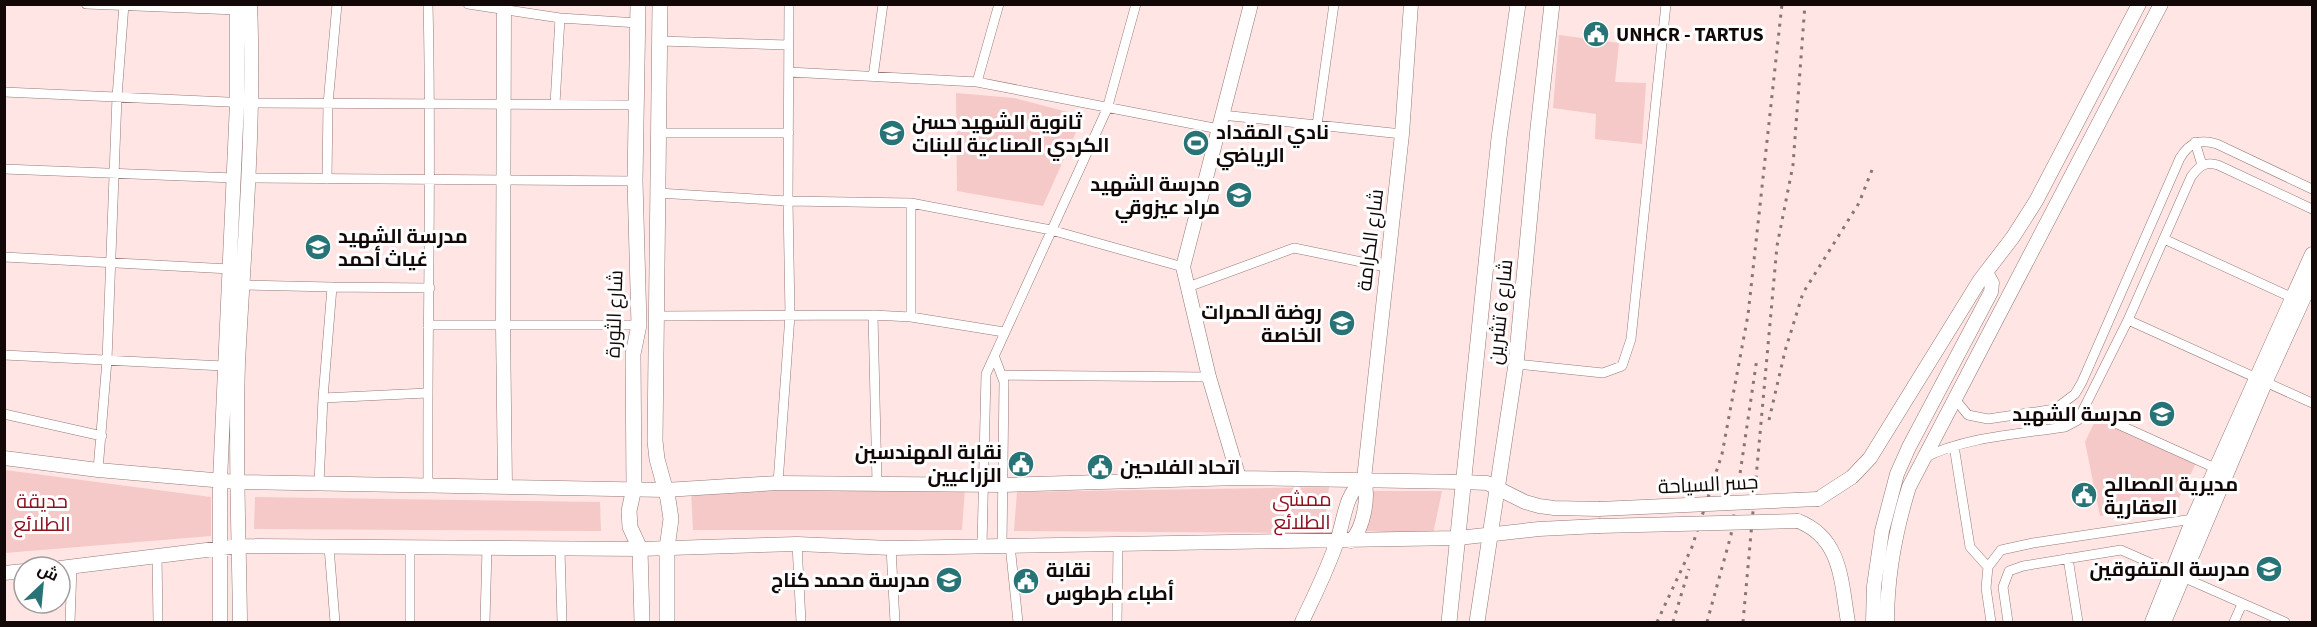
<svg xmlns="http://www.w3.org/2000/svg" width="2317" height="627" viewBox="0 0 2317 627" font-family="'Source Sans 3',Cairo,sans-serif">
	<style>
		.green { fill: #f5c9c7 }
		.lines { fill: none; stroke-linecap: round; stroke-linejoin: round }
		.street-casing { stroke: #967977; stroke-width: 10 }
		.secondary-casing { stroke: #967977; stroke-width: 15 }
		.primary-casing { stroke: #967977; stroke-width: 16 }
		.street { stroke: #fff; stroke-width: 9 }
		.secondary { stroke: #fff; stroke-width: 14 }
		.primary { stroke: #fff; stroke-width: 15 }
		.rail { stroke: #887675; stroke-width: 3; stroke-dasharray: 3 6; stroke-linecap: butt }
		.secondary-bridge-casing { stroke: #967977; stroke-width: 15; stroke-linecap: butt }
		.secondary-bridge { stroke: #fff; stroke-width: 14 }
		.labels { text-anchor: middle; stroke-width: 6; stroke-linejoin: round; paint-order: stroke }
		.poi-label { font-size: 20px; font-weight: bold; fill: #120808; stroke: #fff; text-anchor: start }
		.street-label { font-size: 20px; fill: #120808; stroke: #fff }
		.park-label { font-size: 20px; fill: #8d1121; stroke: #fff }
	</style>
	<rect width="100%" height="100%" fill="#ffe5e3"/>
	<path class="green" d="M1559 35 1619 43 1615 82 1646 83 1642 144 1595 139 1596 114 1553 108Z
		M956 93 1014 98 1083 116 1043 206 957 191Z
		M2097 417 2196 463 2177 502 2100 516 2085 442Z
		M5 470 211 497V536L5 553Z
		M1329 487 1323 533 1014 531 1017 492Z
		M965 488 962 530H693L691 490Z
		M1371 491H1442L1433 534 1365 531Z
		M255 497 600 502 601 531 254 529Z"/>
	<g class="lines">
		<defs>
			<path id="street" d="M86 4 237 10
				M428 4C432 165 427 325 428 485
				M468 4 560 18 638 23
				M660 41 789 45
				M789 72 977 82 1219 129
				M873 77 883 4
				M977 82 999 4
				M4 92 250 103 636 105
				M555 104 560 18
				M1222 115 1402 134
				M1317 125 1334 4
				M658 133H789
				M2195 142 2202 165
				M4 169 234 178
				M248 178 635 181
				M327 179 328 104 337 4
				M658 193 788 201 911 203 1051 230 1183 267
				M2164 239 2293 298
				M4 257 230 269
				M242 285 332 287
				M1188 287 1294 248 1386 267
				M873 315 877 483
				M657 316 873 315 911 317 1004 332
				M911 317V203
				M2128 320 2312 403
				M428 325H639
				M4 355 224 366
				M995 358 1004 382 1002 546
				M1516 364 1603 373 1622 366 1631 339 1666 4
				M1002 375 1209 377
				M323 398 427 393
				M1954 398 1968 415 1988 419 2055 409 2075 394 2082 382 2180 158C2190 142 2199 139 2217 144L2312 189
				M4 414 102 436
				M2113 422 2215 468
				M1954 446 1970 547 1988 567
				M1924 458C1964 437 2020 434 2065 427L2078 420 2128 320 2191 177C2199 166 2205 161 2218 165L2312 209
				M98 470 107 360 117 97 124 4
				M319 483 323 398 332 287 430 288
				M778 483 790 315 788 201 789 4
				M797 544 801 622
				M1010 545 1018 622
				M982 546 986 374 1107 109 1136 4
				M329 547 335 622
				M891 548 895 622
				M560 549 562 622
				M157 555 158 622
				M2068 558 2078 622
				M70 622 72 567
				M410 622V547
				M485 622 487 548
				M1117 622 1118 545
				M1991 622 1986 588 1988 567 2001 550 2033 543 2193 519
				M2008 622 2003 587 2009 571 2023 566 2121 550 2285 622
				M2234 622 2242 604"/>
			<path id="secondary" d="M504 4 503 325 505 486
				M4 458 98 470 236 482 665 490 778 483 1003 485 1239 478 1462 482 1487 483 1525 502 1539 506 1554 508 1599 509
				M1239 478 1209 377 1183 267 1251 4
				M1818 499 1852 477 1870 458 1980 280 2013 237 2036 201 2139 4
				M1798 521C1842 538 1841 582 1848 622
				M1351 541C1364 528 1369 496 1364 479L1402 134 1411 4
				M60 568 239 546 640 549 797 544 891 548 1458 538 1539 529 1599 526
				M4 573 24 571
				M220 622V481L237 103V4
				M240 622C239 536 235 450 238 363 244 244 255 124 250 4
				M1302 622C1314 596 1328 569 1337 541 1345 518 1344 496 1364 479
				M1873 622 1874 586 1882 531 1897 474 1909 447 1991 292 1992 283 1986 272
				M1887 622C1887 575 1895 532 1909 487L2161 4
				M2152 622 2193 519 2312 254
				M2164 622 2265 383 2312 280"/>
			<path id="primary" d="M638 4 635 181 639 325 633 354 634 488 629 511 630 527 640 549 642 622
				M660 4 655 441 657 459 668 499 671 519 667 548V622
				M1449 622 1499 138 1518 4
				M1477 622 1516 364 1538 128 1552 4"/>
		</defs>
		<use href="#street" class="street-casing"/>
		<use href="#secondary" class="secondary-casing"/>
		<use href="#primary" class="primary-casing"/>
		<use href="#street" class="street"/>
		<use href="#secondary" class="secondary"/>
		<use href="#primary" class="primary"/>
		<path class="rail" d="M1769 420 1785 351 1803 293 1859 203 1872 170
			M1657 622 1692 547 1722 454 1748 315 1782 4
			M1673 622 1689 569
			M1707 622 1731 535 1757 358
			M1743 622 1777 246 1793 165 1805 4"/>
		<defs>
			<path id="secondary-bridge" d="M1599 509 1818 499
				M1599 526 1798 521"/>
		</defs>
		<use href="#secondary-bridge" class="secondary-bridge-casing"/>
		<use href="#secondary-bridge" class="secondary-bridge"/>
	</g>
	<defs>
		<symbol id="civic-disc" viewBox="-11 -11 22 22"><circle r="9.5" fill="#287376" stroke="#fff"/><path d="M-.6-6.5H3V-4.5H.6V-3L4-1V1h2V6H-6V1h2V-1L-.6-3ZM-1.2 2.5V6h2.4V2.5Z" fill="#fff"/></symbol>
		<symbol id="school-disc" viewBox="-11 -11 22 22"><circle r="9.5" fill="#287376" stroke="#fff"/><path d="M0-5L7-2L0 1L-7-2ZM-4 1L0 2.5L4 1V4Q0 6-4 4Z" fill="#fff"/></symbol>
		<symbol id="stadium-disc" viewBox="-11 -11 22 22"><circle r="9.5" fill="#287376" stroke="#fff"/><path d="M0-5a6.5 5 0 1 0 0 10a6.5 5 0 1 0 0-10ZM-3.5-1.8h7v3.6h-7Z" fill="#fff"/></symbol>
	</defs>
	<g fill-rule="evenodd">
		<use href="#civic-disc" x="1581" y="19" width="30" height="30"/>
		<use href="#school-disc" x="877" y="118" width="30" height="30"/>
		<use href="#stadium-disc" x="1181" y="128" width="30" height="30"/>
		<use href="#school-disc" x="1224" y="180" width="30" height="30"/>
		<use href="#school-disc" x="303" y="232" width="30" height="30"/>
		<use href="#school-disc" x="1327" y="308" width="30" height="30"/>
		<use href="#school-disc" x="2147" y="399" width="30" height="30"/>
		<use href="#civic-disc" x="1006" y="449" width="30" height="30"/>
		<use href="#civic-disc" x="1085" y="452" width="30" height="30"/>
		<use href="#civic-disc" x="2069" y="480" width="30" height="30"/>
		<use href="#school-disc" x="2254" y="554" width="30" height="30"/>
		<use href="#school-disc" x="934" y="565" width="30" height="30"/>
		<use href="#civic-disc" x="1011" y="566" width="30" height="30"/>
	</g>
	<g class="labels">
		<g class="poi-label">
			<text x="1616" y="41">UNHCR - TARTUS</text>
			<text x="912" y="129">ثانوية الشهيد حسن<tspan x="912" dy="23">الكردي الصناعية للبنات</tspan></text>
			<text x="1216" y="139">نادي المقداد<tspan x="1216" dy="23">الرياضي</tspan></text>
			<text x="1220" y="191" text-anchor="end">مدرسة الشهيد<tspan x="1220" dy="23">مراد عيزوقي</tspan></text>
			<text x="338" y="243">مدرسة الشهيد<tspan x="338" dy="23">غياث أحمد</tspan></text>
			<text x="1322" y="319" text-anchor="end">روضة الحمرات<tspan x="1322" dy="23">الخاصة</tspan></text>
			<text x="2142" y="421" text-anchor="end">مدرسة الشهيد</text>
			<text x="1002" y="459" text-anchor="end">نقابة المهندسين<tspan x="1002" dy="23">الزراعيين</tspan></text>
			<text x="1120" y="474">اتحاد الفلاحين</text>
			<text x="2104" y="491">مديرية المصالح<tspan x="2104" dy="23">العقارية</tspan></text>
			<text x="2250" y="576" text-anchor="end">مدرسة المتفوقين</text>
			<text x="1046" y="577">نقابة<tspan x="1046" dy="23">أطباء طرطوس</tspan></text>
			<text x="930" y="587" text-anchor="end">مدرسة محمد كناج</text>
		</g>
		<g class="street-label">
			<text transform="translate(1370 240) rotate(-83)" y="7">شارع الكرامة</text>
			<text transform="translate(1500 312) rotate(-84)" y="7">شارع 6 تشرين</text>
			<text transform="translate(614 314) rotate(-88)" y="7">شارع الثورة</text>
			<text transform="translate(1708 484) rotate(-3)" y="7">جسر السياحة</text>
		</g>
		<g class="park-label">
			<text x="1302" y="506">ممشى<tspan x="1302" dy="23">الطلائع</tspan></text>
			<text x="42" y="508">حديقة<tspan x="42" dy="23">الطلائع</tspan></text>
		</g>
	</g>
	<rect width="2317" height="627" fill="none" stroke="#120808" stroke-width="12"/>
	<g transform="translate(42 585) rotate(26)"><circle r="28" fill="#ffffff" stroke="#a09c9c" stroke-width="1.5"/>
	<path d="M0-4.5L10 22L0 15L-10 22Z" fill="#287376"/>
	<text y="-9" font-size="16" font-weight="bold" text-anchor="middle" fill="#120808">ش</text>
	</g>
</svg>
